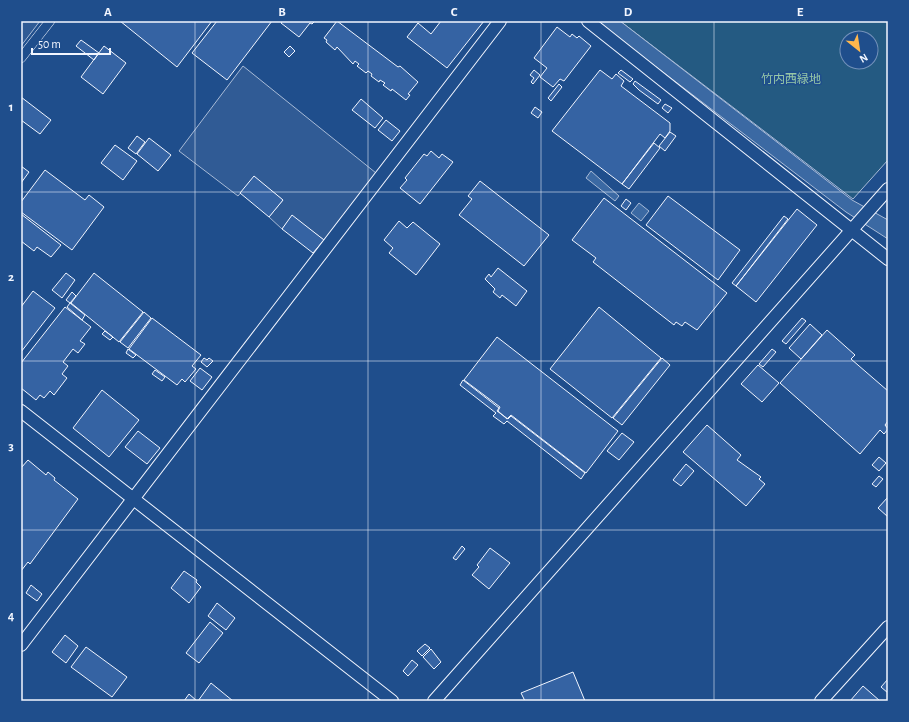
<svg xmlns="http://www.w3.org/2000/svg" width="909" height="722" viewBox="0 0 909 722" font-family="'Alegreya Sans','Noto Sans JP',sans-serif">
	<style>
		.green { fill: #245a82; stroke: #a8bbd7; fill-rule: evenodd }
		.parking { fill: #305b95; stroke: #a8bbd7 }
		.water { fill: #3b69a3; stroke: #a8bbd7 }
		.building { fill: #3563a3; stroke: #f2f6ff }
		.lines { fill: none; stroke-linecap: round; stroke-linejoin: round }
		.minor-casing { stroke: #f2f6ff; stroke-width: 10 }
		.tertiary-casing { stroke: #f2f6ff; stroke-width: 14 }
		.minor { stroke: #1f4e8c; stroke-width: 9 }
		.tertiary { stroke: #1f4e8c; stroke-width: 12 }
		.grid { fill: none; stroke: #f2f6ff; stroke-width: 1; stroke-opacity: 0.55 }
		.labels { text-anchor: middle; stroke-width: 3; stroke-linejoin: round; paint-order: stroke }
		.park-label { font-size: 12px; fill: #97c8a6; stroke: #1f4e8c }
		.neatline { fill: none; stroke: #f2f6ff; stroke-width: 1.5 }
		.grid-label { font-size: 13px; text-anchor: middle; font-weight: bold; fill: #f2f6ff }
	</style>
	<rect width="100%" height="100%" fill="#1f4e8c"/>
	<path class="green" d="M620 21H888V160L853 199ZM847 38H871V62H847Z"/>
	<path class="parking" d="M21 21H40L21 46Z
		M243 66 376 173 324 240 292 216 282 229 269 217 283 200 254 177 238 196 179 151Z"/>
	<path class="water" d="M596 21H620L852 200 888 220V239L846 212Z
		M591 171 619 196 615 201 586 178Z
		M639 203 649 211 641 221 631 213Z"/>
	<path class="building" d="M120 21H212L177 67Z
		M217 21H272L227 80 192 53Z
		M282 21H315L312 24 310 23 299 37 281 23Z
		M337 21 398 67 400 66 418 82 408 94 410 95 406 100 392 89 391 91 383 85 385 83 380 80 379 82 371 76 372 74 368 71 366 73 357 66 359 64 355 61 353 64 337 47 335 50 326 42 327 40 324 38Z
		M441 21H484L447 68 407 37 418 23 431 34Z
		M557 27 570 37 572 34 577 38 579 36 591 46 564 81 560 79 553 87 540 77 547 68 534 58Z
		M81 40 99 53 94 60 76 46Z
		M104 46 126 63 103 94 81 77Z
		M290 46 295 51 289 57 284 52Z
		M534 70 540 75 533 84 531 82 534 78 530 75Z
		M600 70 612 79 616 74 624 81 621 86 670 123V131L665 138 660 134 622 184 552 131Z
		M621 70 633 79 630 82 618 73Z
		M635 81 661 100 658 104 639 90 633 84Z
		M559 84 562 87 551 101 548 98Z
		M21 97 51 120 40 134 21 120Z
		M361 99 383 118 375 128 352 110Z
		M665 104 672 108 668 113 662 108Z
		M535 107 542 112 538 118 531 113Z
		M386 120 400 131 392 141 378 130Z
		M670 132 676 136 665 151 659 146Z
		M137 136 145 142 136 154 128 148Z
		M149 138 171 155 158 171 137 154Z
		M654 143 660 148 629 189 622 184Z
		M115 145 137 161 123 180 101 163Z
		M431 151 439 158 442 154 453 162 420 204 400 188 407 180 405 178 424 154 427 156Z
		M21 166 29 172 21 183Z
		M45 170 85 200 89 195 104 207 72 250 21 212V202Z
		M254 176 283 200 269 217 240 193Z
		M480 181 549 235 524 266 459 215 472 199 468 196Z
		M668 196 740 250 718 280 646 225Z
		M604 198 727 293 697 330 685 322 682 326 676 322 674 325 593 262 596 258 572 240Z
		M626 199 631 203 626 210 621 206Z
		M797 209 817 225 756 302 736 286Z
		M21 214 61 245 51 257 37 247 34 251 21 241Z
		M292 215 324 240 313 253 282 229Z
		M784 216 788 219 736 286 732 283Z
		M399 221 407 228 413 222 440 244 416 275 389 253 393 248 384 240Z
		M498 268 527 291 516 306 502 295 500 298 493 292 495 289 485 279 489 274 491 277Z
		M66 273 75 280 62 298 52 290Z
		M94 273 143 312 119 342 71 303Z
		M33 291 55 308 21 352V307Z
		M72 292 76 296 70 303 66 300Z
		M70 303 85 315 82 320 67 307Z
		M65 307 91 327 80 341 85 344 78 353 73 349 63 362 68 366 62 374 67 378 54 395 50 391 44 398 40 395 36 400 21 388V363Z
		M599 307 661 358 612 418 550 369Z
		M144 312 151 318 128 348 120 342Z
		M152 318 201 355 192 366 196 369 185 382 182 379 177 385 129 349Z
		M802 318 806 321 786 344 782 341Z
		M810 324 822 335 801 359 789 348Z
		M827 330 855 355 851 359 888 391V421L885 425 888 429 884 434 880 430 860 454 780 383Z
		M105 331 113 337 110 340 102 334Z
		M497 337 618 431 586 473 511 415 507 419 498 411 500 407 464 380Z
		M128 349 136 355 133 358 126 353Z
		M772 349 776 352 763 367 759 364Z
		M204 358 207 360 209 358 213 361 207 367 201 362Z
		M662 358 670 365 622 425 613 418Z
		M758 365 779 383 762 402 741 384Z
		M200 368 212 377 202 390 190 381Z
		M155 370 165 377 162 381 152 374Z
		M463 380 499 408 497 411 508 419 511 416 585 473 581 479 507 421 504 424 493 416 496 413 460 385Z
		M102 390 139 420 109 457 73 428Z
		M707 425 741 455 737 460 761 477 759 479 765 484 746 506 683 452Z
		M138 431 160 448 147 464 125 447Z
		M622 433 634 442 619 460 607 451Z
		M879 457 886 463 879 471 872 465Z
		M28 460 46 475 48 472 55 478 54 480 78 499 30 564 28 562 21 571V468Z
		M686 464 694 471 681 486 673 480Z
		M879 476 883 479 876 487 872 484Z
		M888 497V517L878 508Z
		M462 546 465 549 456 560 453 558Z
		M490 548 510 563 489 589 472 575 479 567 477 565Z
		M184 571 197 580 196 582 201 587 189 603 171 588Z
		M31 585 42 594 37 601 26 593Z
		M217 603 235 618 226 630 208 616Z
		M210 622 223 633 199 663 186 653Z
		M65 635 78 646 66 663 52 652Z
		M425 644 430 648 422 656 417 651Z
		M86 647 127 677 112 697 71 667Z
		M431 649 441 662 434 669 423 657Z
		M412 660 418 665 408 676 403 671Z
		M573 672 585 701H525L521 693Z
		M888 679V693L881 687Z
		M211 683 233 701H198Z
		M863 686 880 701H850Z
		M189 694 197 701H184Z"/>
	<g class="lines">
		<defs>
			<path id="minor" d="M21 58 50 21"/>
			<path id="tertiary" d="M588 21 888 259
				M21 411 392 701
				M21 645 500 21
				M434 701 888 189
				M821 701 888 627"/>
		</defs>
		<use href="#minor" class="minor-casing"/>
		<use href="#tertiary" class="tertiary-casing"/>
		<use href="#minor" class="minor"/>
		<use href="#tertiary" class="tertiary"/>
	</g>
	<path class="grid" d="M195 21V701M368 21V701M541 21V701M714 21V701M21 192H888M21 361H888M21 530H888"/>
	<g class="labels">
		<g class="park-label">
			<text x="791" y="83">竹内西緑地</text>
		</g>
	</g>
	<rect width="909" height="722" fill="none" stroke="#1f4e8c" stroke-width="44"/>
	<g transform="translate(859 50) rotate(150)"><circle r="19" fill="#1f4e8c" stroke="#7391ba"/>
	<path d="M0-3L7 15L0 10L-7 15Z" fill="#ffb74d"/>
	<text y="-6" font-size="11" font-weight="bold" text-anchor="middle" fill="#f2f6ff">N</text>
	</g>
	<path d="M32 48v6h78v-6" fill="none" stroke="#f2f6ff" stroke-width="2"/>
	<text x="38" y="48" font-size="12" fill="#f2f6ff" stroke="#1f4e8c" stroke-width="3" paint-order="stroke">50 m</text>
	<rect x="22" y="22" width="865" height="678" class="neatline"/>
	<g class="grid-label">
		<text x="108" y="16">A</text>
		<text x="282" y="16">B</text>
		<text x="454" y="16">C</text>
		<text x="628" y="16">D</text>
		<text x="800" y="16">E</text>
		<text x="11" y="111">1</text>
		<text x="11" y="281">2</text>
		<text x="11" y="450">3</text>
		<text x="11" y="620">4</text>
	</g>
</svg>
